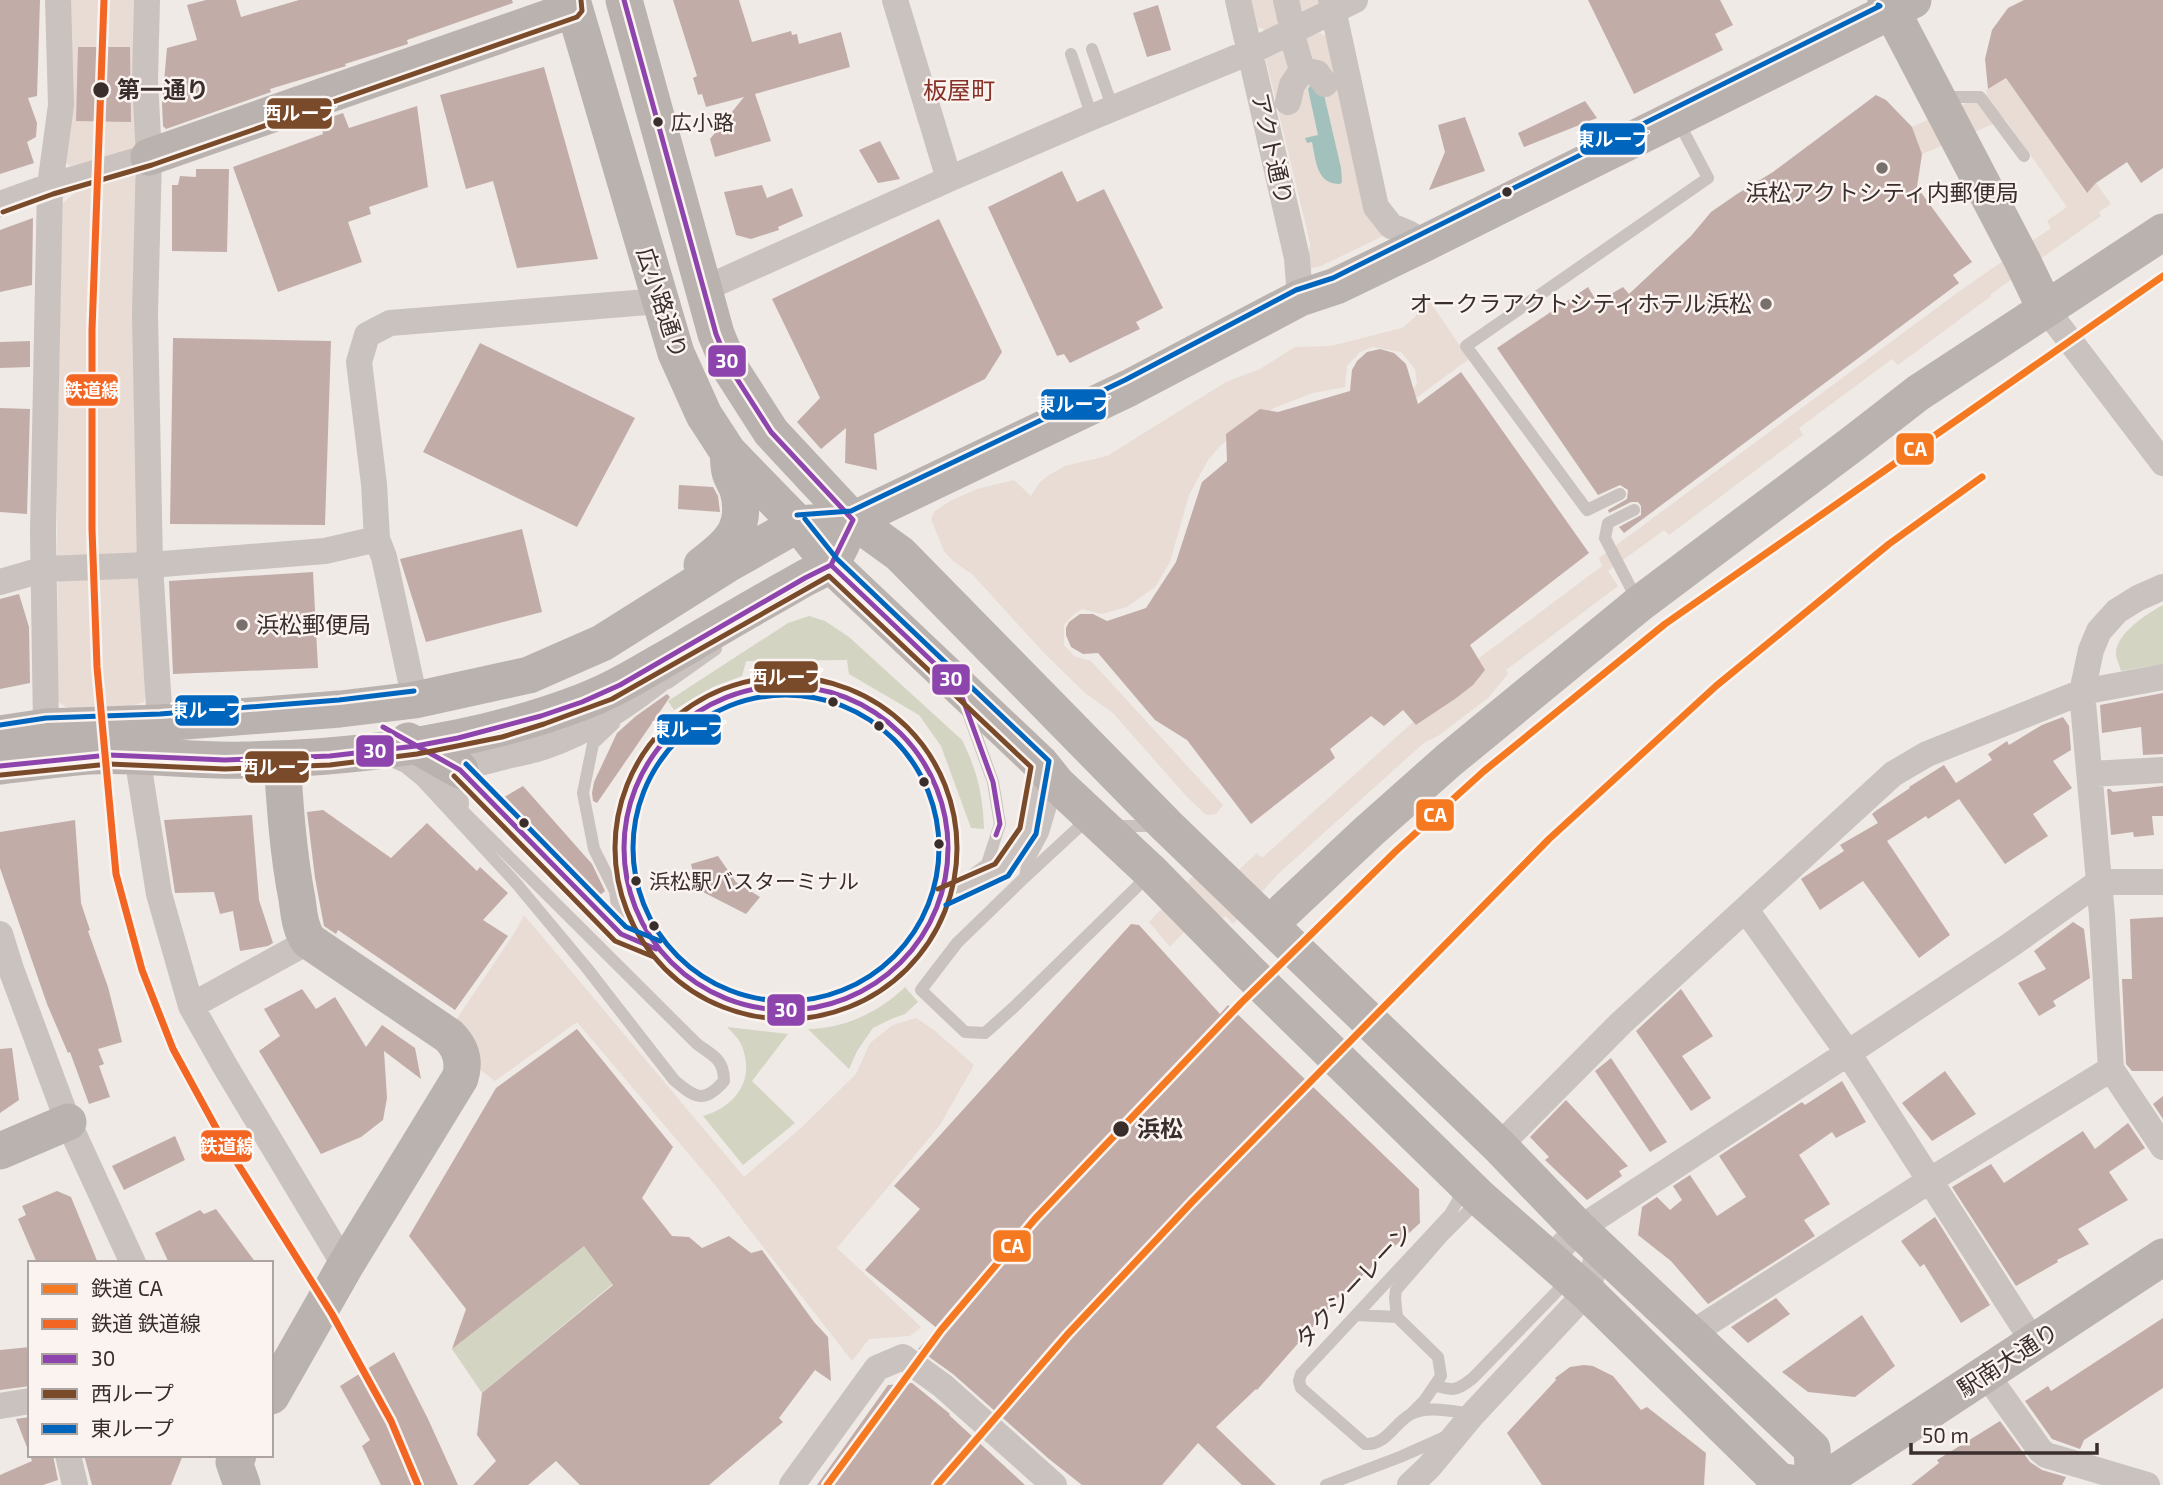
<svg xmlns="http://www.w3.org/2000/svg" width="2163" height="1485" viewBox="0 0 2163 1485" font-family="'Exo 2','Noto Sans JP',sans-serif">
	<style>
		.green { fill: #d3d4c1 }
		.plaza { fill: #e8dcd4 }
		.water { fill: #a2c1bd }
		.building { fill: #c2aca8 }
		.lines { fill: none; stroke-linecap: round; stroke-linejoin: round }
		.lane { stroke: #c9c2be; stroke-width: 12 }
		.street { stroke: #c9c2be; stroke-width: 26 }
		.secondary { stroke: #b9b2af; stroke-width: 37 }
		.bus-1-casing { stroke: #faf3ef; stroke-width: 10 }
		.bus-2-casing { stroke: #faf3ef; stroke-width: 10 }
		.bus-3-casing { stroke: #faf3ef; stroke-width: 10 }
		.bus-1 { stroke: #8e44ad; stroke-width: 5 }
		.bus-2 { stroke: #7a4b2a; stroke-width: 5 }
		.bus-3 { stroke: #0065bd; stroke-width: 5 }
		.rail-1-casing { stroke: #faf3ef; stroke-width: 12 }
		.rail-2-casing { stroke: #faf3ef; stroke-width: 12 }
		.rail-1 { stroke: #f47921; stroke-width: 7 }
		.rail-2 { stroke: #f26522; stroke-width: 7 }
		.stop-dot { fill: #3a2e2c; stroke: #faf3ef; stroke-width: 2.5 }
		.poi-dot { fill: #79706d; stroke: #faf3ef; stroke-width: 2.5 }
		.labels { text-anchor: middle; stroke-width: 5; stroke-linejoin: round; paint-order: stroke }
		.bus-label { font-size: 21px; fill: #3a2e2c; stroke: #faf3ef; text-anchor: start }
		.stop-label { font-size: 23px; font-weight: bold; fill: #3a2e2c; stroke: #faf3ef; text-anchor: start }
		.street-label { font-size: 23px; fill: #3a2e2c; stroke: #faf3ef }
		.poi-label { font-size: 23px; fill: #3a2e2c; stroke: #faf3ef }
		.neighbourhood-label { font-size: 24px; fill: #873127; stroke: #faf3ef }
		.line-badge { stroke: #faf3ef; stroke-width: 2.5 }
		.badge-label { font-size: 19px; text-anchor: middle; font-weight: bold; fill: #fff }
	</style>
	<rect width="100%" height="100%" fill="#efeae6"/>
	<path class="green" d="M2163 605V664L2121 671C2120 666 2116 659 2116 654 2115 634 2148 613 2163 605Z
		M809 616 825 621 849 637 962 740C977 770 983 795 984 829L971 828 941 746 919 715 849 674 847 660 746 661 742 676 713 687 674 710 668 701 788 623Z
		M905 987 918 1002 905 1014 891 1019 873 1028 857 1051 849 1069 808 1029C843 1029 880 1012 905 987Z
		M727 1027 788 1034 752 1081 795 1123 743 1165 703 1116C737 1106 756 1078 741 1044 738 1038 732 1032 727 1027Z
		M604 1229 632 1268 482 1393 452 1349Z"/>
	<path class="plaza" d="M68 0H140L137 141 132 150 70 166 64 161Z
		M1249 0H1318V4L1270 29 1265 30 1258 27Z
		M2154 0 2019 96 2086 193 2096 183 2111 204 2099 212 2101 216 1991 294 1990 297 1898 365 1892 359 1799 428 1803 435 1669 535 1664 530 1608 571 1618 586 1506 670 1508 674 1488 698 1438 736 1425 742 1278 874 1233 924 1226 916 1220 920 1199 916 1170 947 1149 922 1193 876 1227 881 1257 853 1262 858 1413 722 1417 725 1455 699 1472 685 1478 659 1602 566 1599 558 1961 290 2051 228 2047 221 2067 207 2005 119 1922 154 1912 127 1987 94 1986 90 2006 78Z
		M1311 33H1320L1327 37 1387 234 1321 266 1312 268 1307 267 1310 244 1307 230 1265 56Z
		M134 174 139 187 149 682 144 702 127 708 73 713 58 701 57 483 62 204 77 191Z
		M1428 299 1469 359 1416 398 1411 391 1417 384 1415 369 1401 352 1373 347 1360 352 1347 366 1345 387 1313 393 1274 408 1222 444 1208 460 1189 495 1170 562 1155 587 1127 607 1102 614 1082 609 1072 616 1064 625V645L1074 656 1091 661 1223 805 1216 814 1206 815 1187 797 1113 713 1085 693 1044 653 973 575 953 561 944 551 931 519 935 511 950 501 977 489 1014 480 1031 496 1040 482 1049 475 1065 466 1107 456 1226 382 1260 369 1295 347 1331 346 1402 328 1415 317Z
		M524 915 744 1177 801 1128 856 1074 870 1043 893 1025 916 1018 934 1030 974 1065 940 1125 837 1248 921 1327 910 1336 869 1339 852 1361 715 1185 577 1022 495 1081 479 1069 474 1039 456 1020 515 932Z"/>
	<path class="water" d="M1312 83 1322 86 1341 168 1342 182 1340 184C1316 184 1316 160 1312 142L1307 143 1305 138 1318 135 1308 89Z"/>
	<path class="building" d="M0 0H40L37 96 28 98 37 123 36 137 27 142 34 163 0 174Z
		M206 0H236L241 17 299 0H512L513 3 407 40 408 44 345 64 346 66 270 89 271 92 166 129 163 126 162 104 167 48 197 40 187 5Z
		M673 0H739L752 42 791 31 792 35 797 34 799 44 841 32 850 67 755 94 771 141 715 157 710 139 744 97 706 107 702 94 698 95 693 78 697 76Z
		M1588 0H1720L1733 25 1715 34 1723 50 1634 94Z
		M2024 0H2163V168L2141 183 2127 162 2096 183 2087 193 2006 78 1988 89 1985 59 1992 30 2008 8Z
		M1158 5 1171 50 1147 57 1133 13Z
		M78 47H130L131 122 76 121Z
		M544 67 598 259 517 268 493 181 466 189 440 95Z
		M1876 95 1886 100 1912 127 1922 154 1917 187 1972 262 1953 275 1959 283 1624 533 1619 527 1641 515V506L1638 502H1631L1609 513 1608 510 1627 499 1628 490 1620 485 1598 495 1497 348 1588 287 1597 302 1623 287 1629 294 1691 236 1711 212 1737 194 1773 172Z
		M1585 101 1597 118 1524 147 1518 133Z
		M417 106 428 187 369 207 371 214 348 222 362 262 278 292 233 167 323 134 320 121 343 113 349 128Z
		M1465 117 1485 171 1429 190 1445 152 1438 125Z
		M880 141 900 179 878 183 859 150Z
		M196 169H229L227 252 172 251V185H178L180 176 196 177Z
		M1062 171 1077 202 1104 189 1163 308 1136 322 1140 329 1070 363 1064 354 1057 356 988 207Z
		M762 185 767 198 792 188 803 216 778 227 779 230 751 239 736 235 724 192Z
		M33 218 32 285 0 292V230Z
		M939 219 1002 352 985 379 874 434 877 470 845 463 846 428 821 449 797 422 820 398 772 299Z
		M173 338 331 341 325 525 170 524Z
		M30 341V367L0 368V342Z
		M480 343 635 418 577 527 423 452Z
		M1380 349 1394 353 1406 364 1418 404 1461 372 1589 553 1470 645 1485 670 1473 685 1455 699 1416 725 1403 710 1384 726 1371 716 1330 749 1335 758 1251 824 1187 740 1155 720 1098 653 1083 654 1071 647 1066 635V628L1069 622 1080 614H1093L1107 621 1146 608 1176 562 1202 482 1227 461 1226 434 1260 409 1278 412 1350 391 1352 370 1357 361 1367 352Z
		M0 408 30 409 27 514 0 512Z
		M679 485 713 487 718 496 720 512 678 509Z
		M522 529 542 612 426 642 400 559Z
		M313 572 318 668 173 674 169 581Z
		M19 594 29 627 30 683 0 689V599Z
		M2163 693V754L2143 755 2141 727 2102 733 2100 705Z
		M667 694 670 697 597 803 593 801 592 793 594 782 617 733 636 716Z
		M2063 717 2069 726 2071 750 2053 761 2072 788 2033 814 2048 836 2005 864 1959 799 1928 819 1926 816 1887 841 1950 935 1919 958 1863 881 1820 910 1801 879 1844 851 1840 845 1878 823 1872 814 1877 810 1910 788 1909 787 1944 765 1956 783 1992 760 1988 754 2007 741 2009 745 2042 725Z
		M523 786 592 864 605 891 599 896 501 799Z
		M2163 786V816H2152L2154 835 2134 837 2133 832 2111 835 2107 789H2110L2113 792Z
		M323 810 391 858 427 823 477 871 480 867 508 893 483 920 508 936 455 1010 338 930 336 934 324 926 315 878 307 812Z
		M252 815 259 900 273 943 268 946 240 951 233 911 220 914 214 892 175 893 164 820Z
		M75 820 81 903 90 930 88 931 108 987 122 1042 98 1049 104 1064 99 1066 110 1097 89 1104 70 1052 68 1053 47 1004 0 868V832Z
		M718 856 736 882 760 897 746 914 697 889 691 864Z
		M2163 917V1071H2132L2126 1064 2122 979H2132L2130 919Z
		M2073 922 2084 929 2090 978 2053 1001 2056 1006 2039 1016 2018 983 2046 969 2034 951Z
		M1131 924 1139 925 1220 1014 1228 1005 1419 1189 1420 1223 1338 1298 1257 1390 1256 1389 1216 1427 1276 1485H1242L1198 1443 1162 1485H1082L1049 1459 953 1374 918 1349 938 1329 865 1270 920 1209 894 1186Z
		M302 989 316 1009 335 997 366 1047 382 1025 415 1048 421 1079 384 1051 387 1098 383 1120 361 1137 321 1154 259 1051 280 1036 264 1009Z
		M1681 989 1713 1036 1682 1056 1711 1098 1691 1111 1636 1031Z
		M577 1029 673 1147 642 1198 672 1236 689 1237 702 1248 729 1236 751 1253 762 1250 814 1322 828 1337 831 1381 815 1370 779 1418 783 1422 709 1485H580L556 1461 528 1485H473L496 1461 477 1435 482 1393 613 1285 584 1246 452 1349 466 1309 409 1236 496 1088Z
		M12 1048 19 1100 0 1113V1049Z
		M1611 1058 1667 1142 1650 1152 1595 1071Z
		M1945 1071 1976 1114 1932 1141 1902 1103Z
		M1842 1081 1866 1122 1836 1138 1832 1132 1799 1155 1830 1204 1804 1220 1815 1236 1708 1304 1671 1261 1638 1235 1642 1207 1657 1197 1670 1210 1682 1200 1673 1186 1690 1175 1717 1216 1746 1197 1719 1156 1802 1102 1805 1105Z
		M2163 1096V1119L2153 1104Z
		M1566 1100 1628 1166 1619 1171 1622 1176 1587 1200 1545 1160 1549 1157 1530 1137Z
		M2128 1123 2145 1148 2109 1172 2128 1200 2078 1229 2089 1244 2057 1260 2058 1262 2016 1286 1952 1187 1991 1164 2004 1183 2083 1131 2095 1149Z
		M175 1136 185 1160 124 1190 112 1166Z
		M57 1191 71 1197 98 1263H37L18 1219 26 1215 22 1206Z
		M216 1209 256 1263H169L155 1233 200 1210 204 1214Z
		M1935 1217 1990 1305 1961 1323 1924 1264 1920 1267 1901 1241Z
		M1776 1298 1790 1314 1748 1343 1731 1327Z
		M1862 1315 1895 1366 1855 1397 1808 1392 1782 1372Z
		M2163 1318V1388L2084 1440 2080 1449 2052 1439 2025 1401 2048 1386 2051 1391Z
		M30 1347V1386L0 1390V1350Z
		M394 1352 428 1419 458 1485H381L362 1446 370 1440 340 1386Z
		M1584 1365 1593 1366 1613 1376 1641 1410 1647 1407 1706 1453 1704 1485H1542L1507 1433 1556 1380 1555 1378 1570 1367Z
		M912 1383 950 1414 949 1415 1025 1485H817L888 1385Z
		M30 1417V1449L28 1450 16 1419Z
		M2000 1421 2030 1462 2042 1470 2066 1477 2062 1485H1911L1939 1463 1937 1460Z
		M30 1455H53L58 1480 43 1485H0V1475L32 1461Z
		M84 1455H183L171 1485H92Z"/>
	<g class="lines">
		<path class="lane" d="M1092 49 1113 109
			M1071 54 1092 117
			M1943 99 1952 97H1980L2024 156
			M1620 494 1587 510 1466 346 1708 178 1678 121
			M1634 510 1608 523 1605 538 1637 600
			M668 683 716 649
			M624 848a162 162 0 1 1 324 0a162 162 0 1 1-324 0Z
			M614 724 593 744 583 793 594 849 615 891 621 934
			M389 760 405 767 421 780 516 883 586 967 674 1080C695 1098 704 1104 724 1081 724 1059 713 1056 697 1044L456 804 437 780 407 761
			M462 773 621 934 657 949
			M1056 789 1043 833 1028 861 1025 877 957 943 921 990 965 1032 985 1033 1014 1007 1149 875
			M1114 826H1155
			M1025 877 1080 826H1092
			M962 888 1001 871 1028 831 1039 773
			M942 897 987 864 1000 824 993 782 967 710
			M1463 1187 1457 1202 1450 1214 1301 1374 1299 1381 1301 1388 1365 1444C1386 1446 1394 1423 1411 1414 1428 1405 1454 1412 1473 1414
			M1356 1315 1397 1317
			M1397 1317 1395 1298 1396 1290 1443 1236 1477 1202
			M1397 1317 1438 1357 1441 1376 1424 1401 1411 1414
			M1435 1385C1453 1392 1458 1390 1473 1378L1568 1280
			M1326 1485 1400 1457 1445 1437"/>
		<path class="street" d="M147 0 145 80 149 157 145 314 150 565 160 723
			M895 0 949 179
			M1238 0 1297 258 1300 298
			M1286 0 1290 18
			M1331 0 1376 207 1391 226 1408 233 1425 243
			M1302 70 1317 73 1325 84
			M1288 102 1292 85 1302 70 1294 42
			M0 204 50 186 149 157
			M704 289 949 179 1092 117 1250 52 1355 0
			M2045 308 2163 463
			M0 582 45 569 150 565 325 551 377 539
			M2163 587 2138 598 2117 611 2099 631 2091 650 2082 692 2102 915 2111 1069 2163 1147
			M415 700 384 557 377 539 374 484 359 362 367 335 390 323 660 301
			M46 727 43 532 50 186 61 105 58 0
			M137 756 159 894 191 1006 225 1066 345 1266
			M2091 774 2163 770
			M456 804 452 782 455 772C482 759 514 756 543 747 589 732 630 703 668 673
			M1746 910 1848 1053 2034 1343
			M0 934 11 969 68 1122 133 1263
			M191 1006 309 941
			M1499 1146 1621 1023 1893 774 1927 754 2082 692 2163 677
			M1549 1259 1579 1229 1848 1053 2009 946 2099 882H2163
			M1689 1335 1929 1181 2111 1069
			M1986 1374 2040 1450 2046 1455 2147 1485
			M0 1406 30 1401
			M68 1455 75 1485
			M792 1485 877 1368 903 1357 943 1386 1054 1485
			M1410 1485 1429 1467 1473 1414 1587 1292 1600 1247"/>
		<path class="secondary" d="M572 0 676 353 704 415 728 452 798 524 831 565 1041 764 1057 784 1151 872 1248 971 1480 1198 1587 1292 1779 1481 1802 1485
			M624 0 716 334 730 368 771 432 853 520 900 554 1167 826 1499 1146 1579 1229 1812 1449 1814 1485
			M1886 0 2022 260 2045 308
			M149 157 574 9
			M702 565C730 544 748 528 738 490 736 485 733 480 731 475 728 468 729 460 728 452
			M0 734 46 727 160 723 340 709 415 700 529 675 602 643 726 565 798 524 853 520 1129 388 1300 298 1336 286 1425 243 1913 0
			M408 741 460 770
			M0 766C30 763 60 758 90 756 141 753 192 762 244 760 358 758 475 743 582 702 617 689 649 668 681 650 722 625 763 602 805 578L831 565 842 543
			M1270 924 1369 831 1449 760 1639 604 1855 442 1918 393 2163 232
			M0 1151 68 1122
			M271 1396 345 1266 460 1078C465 1062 461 1048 449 1036L309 941C300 929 299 914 297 899 288 853 285 806 282 759
			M238 1455 234 1462 242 1485
			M1817 1485 2163 1257"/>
		<defs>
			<path id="bus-1" d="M831 565 958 686 993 782 1000 824 996 835
				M624 848a162 162 0 1 1 324 0a162 162 0 1 1-324 0Z
				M383 727 460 770 621 934 656 949
				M0 766 109 755 225 760 330 756 416 746 458 738 541 716 582 702 620 685 805 578 831 565 853 520 771 432 730 368 716 334 624 0"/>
			<path id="bus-2" d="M3 212 53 194 152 165 577 17 582 11 581 0
				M615 848a171 171 0 1 1 342 0a171 171 0 1 1-342 0Z
				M1 775 109 764 225 769 330 765 417 754 502 737 544 724 612 699 829 576 1031 767 1020 828 995 864 938 889
				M454 776 615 941 654 957"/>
			<path id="bus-3" d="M797 515 851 511 1125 380 1296 290 1333 278 1355 267 1880 6 1878 5
				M805 519 837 559 1049 761 1036 834 1008 876 946 905
				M633 848a153 153 0 1 1 306 0a153 153 0 1 1-306 0Z
				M0 725 46 718 160 714 339 700 414 691
				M466 764 626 927 660 941"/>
		</defs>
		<use href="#bus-1" class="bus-1-casing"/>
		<use href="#bus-2" class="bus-2-casing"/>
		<use href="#bus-3" class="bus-3-casing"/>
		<use href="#bus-1" class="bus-1"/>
		<use href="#bus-2" class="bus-2"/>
		<use href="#bus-3" class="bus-3"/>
		<defs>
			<path id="rail-1" d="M827 1485 941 1330 1035 1219 1241 1003 1397 850 1484 771 1665 624 2163 276
				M937 1485 1067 1335 1192 1202 1549 839 1716 686 1889 544 1982 477"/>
			<path id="rail-2" d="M104 0 92 330V529L97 667 116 874 142 970 173 1049 221 1137 332 1314 391 1421 418 1485"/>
		</defs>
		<use href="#rail-1" class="rail-1-casing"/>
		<use href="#rail-2" class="rail-2-casing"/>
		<use href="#rail-1" class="rail-1"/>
		<use href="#rail-2" class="rail-2"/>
	</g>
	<g class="stop-dot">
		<circle cx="101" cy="90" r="9"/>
		<circle cx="658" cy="122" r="6"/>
		<circle cx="1507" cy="192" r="6"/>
		<circle cx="833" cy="702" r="6"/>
		<circle cx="879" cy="726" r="6"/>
		<circle cx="924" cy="782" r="6"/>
		<circle cx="524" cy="823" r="6"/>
		<circle cx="939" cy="844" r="6"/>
		<circle cx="636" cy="881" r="6"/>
		<circle cx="654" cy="926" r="6"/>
		<circle cx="1121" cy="1129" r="9"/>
	</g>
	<g class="poi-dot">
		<circle cx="1882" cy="168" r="7"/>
		<circle cx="1766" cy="304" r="7"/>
		<circle cx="242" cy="625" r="7"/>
	</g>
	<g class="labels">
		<g class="bus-label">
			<text x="671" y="130">広小路</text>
			<text x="649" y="889">浜松駅バスターミナル</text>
		</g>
		<g class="stop-label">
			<text x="117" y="98">第一通り</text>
			<text x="1137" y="1137">浜松</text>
		</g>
		<g class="street-label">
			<text transform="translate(1272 149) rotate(77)" y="8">アクト通り</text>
			<text transform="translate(662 303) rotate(72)" y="8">広小路通り</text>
			<text transform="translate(1354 1286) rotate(-47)" y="8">タクシーレーン</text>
			<text transform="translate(2008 1360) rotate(-33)" y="8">駅南大通り</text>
		</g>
		<g class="poi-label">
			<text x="1882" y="201">浜松アクトシティ内郵便局</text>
			<text x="1752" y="312" text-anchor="end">オークラアクトシティホテル浜松</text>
			<text x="256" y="633" text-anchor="start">浜松郵便局</text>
		</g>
		<g class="neighbourhood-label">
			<text x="959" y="99">板屋町</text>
		</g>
	</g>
	<g class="line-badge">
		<rect x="266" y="97" width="67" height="33" rx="7" fill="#7a4b2a"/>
		<rect x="1579" y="122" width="67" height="34" rx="7" fill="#0065bd"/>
		<rect x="707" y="344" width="40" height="34" rx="7" fill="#8e44ad"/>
		<rect x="65" y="373" width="54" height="34" rx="7" fill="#f26522"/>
		<rect x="1040" y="388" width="67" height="33" rx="7" fill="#0065bd"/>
		<rect x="1895" y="432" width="40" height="34" rx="7" fill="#f47921"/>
		<rect x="753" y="660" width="66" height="34" rx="7" fill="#7a4b2a"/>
		<rect x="931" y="663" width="40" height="33" rx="7" fill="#8e44ad"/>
		<rect x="174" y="694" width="66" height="33" rx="7" fill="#0065bd"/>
		<rect x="656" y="713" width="66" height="33" rx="7" fill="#0065bd"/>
		<rect x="355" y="734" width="40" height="34" rx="7" fill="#8e44ad"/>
		<rect x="244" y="750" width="66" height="34" rx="7" fill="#7a4b2a"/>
		<rect x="1415" y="798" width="40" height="34" rx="7" fill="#f47921"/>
		<rect x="766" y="993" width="40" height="34" rx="7" fill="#8e44ad"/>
		<rect x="200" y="1129" width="53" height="34" rx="7" fill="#f26522"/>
		<rect x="992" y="1229" width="40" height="34" rx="7" fill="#f47921"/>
	</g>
	<g class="badge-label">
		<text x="300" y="120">西ループ</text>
		<text x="1613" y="146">東ループ</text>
		<text x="727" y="368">30</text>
		<text x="92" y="397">鉄道線</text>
		<text x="1074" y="411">東ループ</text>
		<text x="1915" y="456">CA</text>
		<text x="786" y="684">西ループ</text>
		<text x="951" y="686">30</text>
		<text x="207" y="717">東ループ</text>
		<text x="689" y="736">東ループ</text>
		<text x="375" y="758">30</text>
		<text x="277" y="774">西ループ</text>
		<text x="1435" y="822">CA</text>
		<text x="786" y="1017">30</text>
		<text x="227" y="1153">鉄道線</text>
		<text x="1012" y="1253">CA</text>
	</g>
	<rect x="28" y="1261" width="245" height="196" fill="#faf3ef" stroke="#ada4a1" stroke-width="2"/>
	<rect x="42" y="1284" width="35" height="10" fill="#f47921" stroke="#ada4a1" stroke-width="2"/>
	<text x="91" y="1296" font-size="21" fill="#3a2e2c">鉄道 CA</text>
	<rect x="42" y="1319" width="35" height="10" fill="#f26522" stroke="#ada4a1" stroke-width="2"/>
	<text x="91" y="1331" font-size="21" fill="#3a2e2c">鉄道 鉄道線</text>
	<rect x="42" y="1354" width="35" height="10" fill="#8e44ad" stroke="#ada4a1" stroke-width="2"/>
	<text x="91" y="1366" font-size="21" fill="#3a2e2c">30</text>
	<rect x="42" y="1389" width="35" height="10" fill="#7a4b2a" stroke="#ada4a1" stroke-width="2"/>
	<text x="91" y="1401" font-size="21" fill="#3a2e2c">西ループ</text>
	<rect x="42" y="1424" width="35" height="10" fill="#0065bd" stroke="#ada4a1" stroke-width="2"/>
	<text x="91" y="1436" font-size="21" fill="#3a2e2c">東ループ</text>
	<path d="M1911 1443v10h186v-10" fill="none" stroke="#3a2e2c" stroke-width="3.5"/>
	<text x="1922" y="1443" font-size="21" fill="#3a2e2c" stroke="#faf3ef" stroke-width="5" paint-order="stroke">50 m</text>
</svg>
